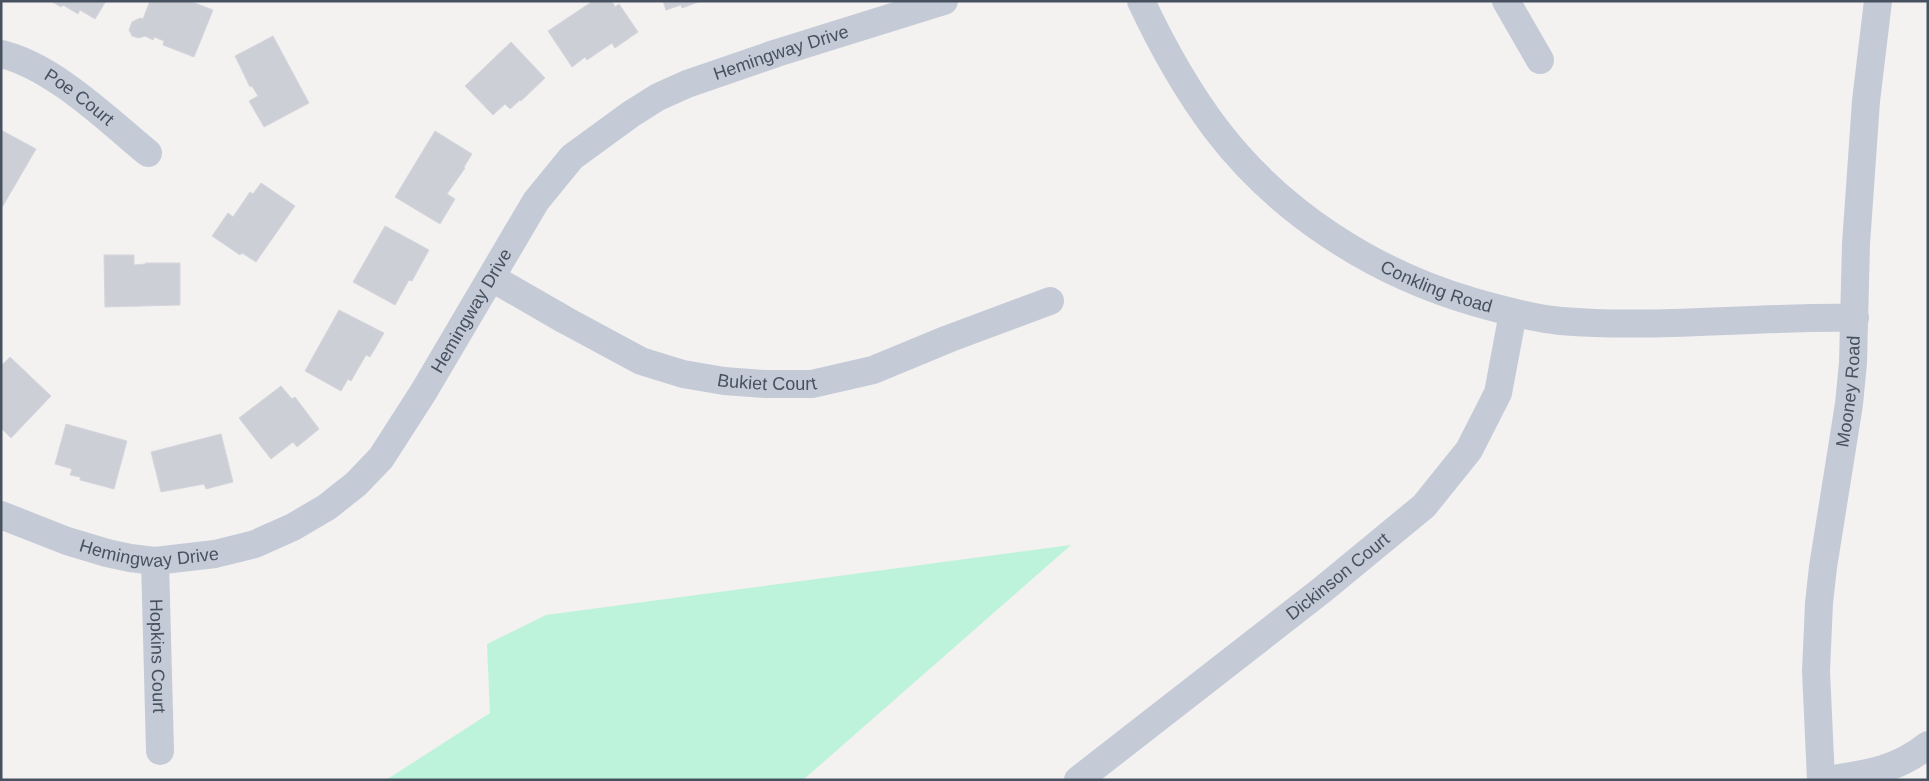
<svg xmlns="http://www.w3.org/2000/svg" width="1929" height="781" viewBox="0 0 1929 781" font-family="Helvetica,sans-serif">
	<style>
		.green { fill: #bdf3da }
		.building { fill: #cdcfd7; stroke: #d5d6dd }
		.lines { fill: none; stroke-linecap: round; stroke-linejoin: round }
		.minor { stroke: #c4cbd7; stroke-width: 28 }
		.labels { text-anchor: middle; stroke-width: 4.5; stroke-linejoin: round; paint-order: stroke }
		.street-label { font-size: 18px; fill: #475160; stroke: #fff }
	</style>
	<rect width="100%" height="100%" fill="#f4f1f1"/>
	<path class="green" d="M1071 545 803 780H386L490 713 487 644 546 615Z"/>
	<path class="building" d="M51 1H106L95 19 80 10 78 14 63 5 61 7Z
		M150 1H190L213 10 194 57 163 45 164 41 154 37 153 40 145 36 139 38 132 36 129 30 132 22 140 18 143 19Z
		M593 1H612L615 7 619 4 638 32 615 48 612 43 587 60 585 57 572 67 548 31Z
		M663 1H701L682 8 681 5 666 10Z
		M273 36 309 103 264 127 249 101 258 96 252 86 250 87 235 56Z
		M511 42 545 78 521 101 520 100 510 109 505 104 493 115 465 86Z
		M1 130 36 149 1 209Z
		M435 131 472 154 464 167 465 168 447 194 455 199 440 224 395 197Z
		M261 183 295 206 256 262 242 253 240 255 212 236 228 213 233 217 250 192 253 194Z
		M385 226 429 250 412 281 409 280 395 305 353 282Z
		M104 255H134V265L146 264 145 263H180V305L105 307Z
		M339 310 384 333 370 357 366 355 351 381 348 379 341 391 305 371Z
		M10 357 51 396 11 438 1 428V366Z
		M281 386 292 399 295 397 319 429 297 447 293 442 271 459 239 418Z
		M66 424 127 441 114 489 80 480V477L70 475 72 469 55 464Z
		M221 434 233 482 206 489 204 484 161 492 151 452Z"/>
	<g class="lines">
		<g class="minor">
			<path id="s1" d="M1141 1C1162 46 1186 89 1216 129 1280 213 1374 273 1474 302 1502 310 1531 318 1561 321 1658 329 1758 316 1855 318"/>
			<path d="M1506 1 1540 60"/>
			<path id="s2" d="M1 54C53 66 108 120 148 153"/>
			<path id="s3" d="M492 278 565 320 641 361 683 374 724 381 765 384H812L873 370 948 339 1050 301"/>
			<path id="s4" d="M1 515 67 541 107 553 130 558 155 561 215 554 255 544 293 527 327 507 356 484 381 458 424 391 536 201 572 157 631 114 658 97 687 84 777 53 944 1"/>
			<path id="s5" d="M155 561 160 751"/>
			<path id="s6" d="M1078 780 1322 590 1424 506 1469 450 1498 393 1513 313"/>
			<path id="s7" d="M1821 780 1816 671 1819 603 1823 567 1849 404 1853 363 1856 244 1866 101 1878 1"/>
			<path d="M1826 780C1866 774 1895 771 1928 745"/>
		</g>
	</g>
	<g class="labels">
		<g class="street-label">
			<text dy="6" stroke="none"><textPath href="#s4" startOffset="1010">Hemingway Drive</textPath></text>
			<text dy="6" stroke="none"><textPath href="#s2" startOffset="90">Poe Court</textPath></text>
			<text dy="6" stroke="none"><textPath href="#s1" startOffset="424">Conkling Road</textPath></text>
			<text dy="6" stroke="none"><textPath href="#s4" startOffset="590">Hemingway Drive</textPath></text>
			<text dy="6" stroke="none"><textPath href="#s3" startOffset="299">Bukiet Court</textPath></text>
			<text dy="6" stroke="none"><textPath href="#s7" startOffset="391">Mooney Road</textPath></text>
			<text dy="6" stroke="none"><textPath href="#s4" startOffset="155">Hemingway Drive</textPath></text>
			<text dy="6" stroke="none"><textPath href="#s6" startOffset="330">Dickinson Court</textPath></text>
			<text dy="6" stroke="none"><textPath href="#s5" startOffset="95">Hopkins Court</textPath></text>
		</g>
	</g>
	<rect width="1929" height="781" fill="none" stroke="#475160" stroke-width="5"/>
</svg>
